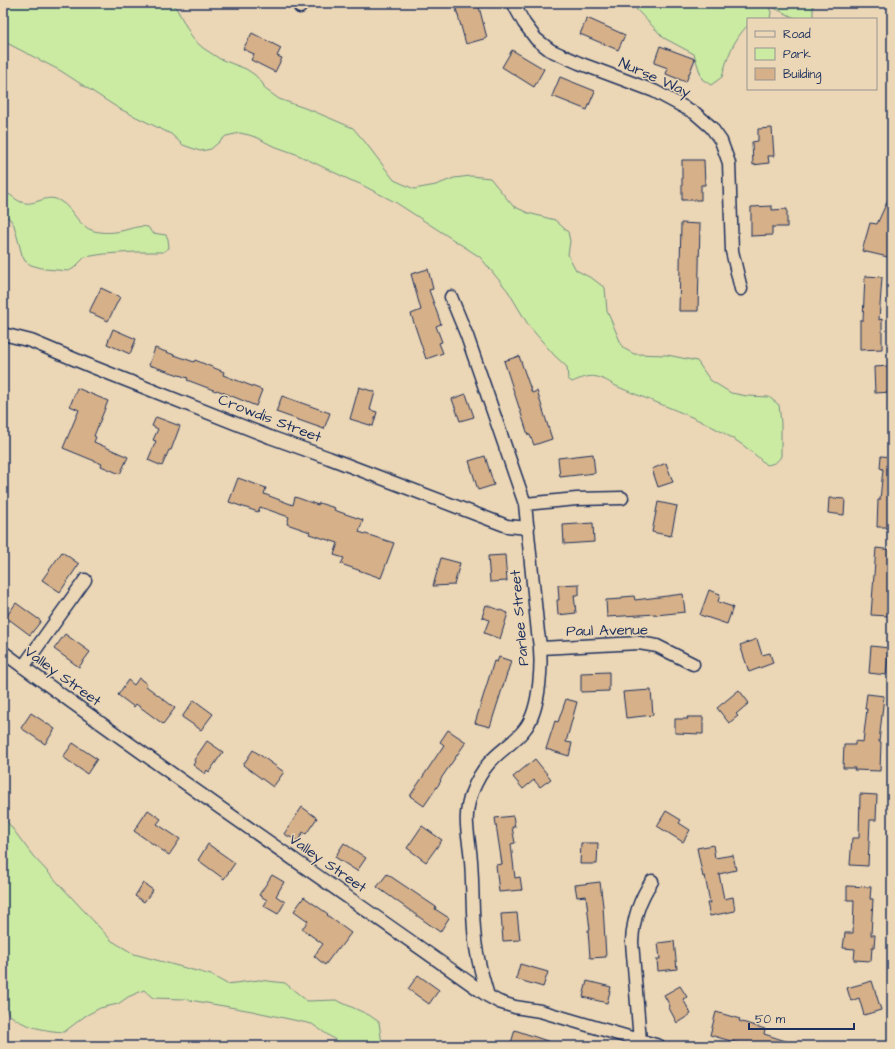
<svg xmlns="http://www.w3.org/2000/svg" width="895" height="1049" viewBox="0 0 895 1049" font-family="'Architects Daughter',sans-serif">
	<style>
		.green { fill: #cbeaa2; stroke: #738c80 }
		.building { fill: #d6b088; stroke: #1b2f5e }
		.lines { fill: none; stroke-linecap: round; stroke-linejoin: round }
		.minor-casing { stroke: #1b2f5e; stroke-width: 15 }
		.minor { stroke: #ebd6b5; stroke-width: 12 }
		.labels { text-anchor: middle; stroke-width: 3; stroke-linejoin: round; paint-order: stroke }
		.street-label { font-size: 15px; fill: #1b2f5e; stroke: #ebd6b5 }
	</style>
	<rect width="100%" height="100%" fill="#ebd6b5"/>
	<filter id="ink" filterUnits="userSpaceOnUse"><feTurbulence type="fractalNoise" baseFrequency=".025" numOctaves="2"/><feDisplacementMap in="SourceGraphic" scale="8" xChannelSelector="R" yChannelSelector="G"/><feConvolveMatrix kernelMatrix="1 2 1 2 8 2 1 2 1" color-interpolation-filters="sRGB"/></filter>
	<g filter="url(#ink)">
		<path class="green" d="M3 3H173L174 4 193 39 203 48 220 59 246 69 255 75 263 84 265 89 279 99 313 111 353 128 365 142 394 180 414 189 436 185 454 178 471 176 490 178 513 206 528 213 555 220 568 232 570 241 568 255 576 270 593 279 605 288 607 311 623 348 634 354 667 355 697 361 710 380 731 393 747 396 769 397 779 405 781 423V456C778 462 774 464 766 465 728 425 666 408 616 386 597 375 593 373 572 382L568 379 567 367 554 355 529 326 508 291 480 257 395 202 358 183 350 180 296 154 271 145 258 138 249 135 240 133 226 136 211 149 206 150 200 151 183 145 171 134 118 108 61 71 3 41Z
			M641 3H813V19H797L768 5 771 12 770 19H748V25C733 40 727 58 722 77L711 85 702 79 694 54 664 38 636 9Z
			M3 192C11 193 16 202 25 203 37 205 47 193 60 201 74 209 77 226 94 231 103 233 112 233 121 231 131 229 138 225 148 227L152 233 166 235 168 239 169 248 163 252H135L104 254 85 257 74 268 69 271 45 269 31 265 25 261 22 255 14 225 10 219 3 214Z
			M3 816 33 856 112 941 134 954 211 975 227 984 259 980 285 983 307 1001 336 1000 369 1015 379 1022 382 1044 381 1046H344L312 1024 252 1011 184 999 153 998 144 990 128 997 118 1004 100 1008 85 1016 64 1032C46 1031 24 1027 10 1015 6 1012 5 1005 3 1000Z"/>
		<path class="building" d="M464 3H478L487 38 466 44 455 5Z
			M587 18 625 35 618 50 580 34Z
			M252 33 281 48 277 56 282 58 275 72 251 60 254 54 243 49Z
			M660 46 695 59 686 82 666 74 668 68 654 63Z
			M512 50 544 69 534 87 502 67Z
			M560 77 595 91 587 110 552 96Z
			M772 128 774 156H768L769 163 753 165 752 142 758 141V129Z
			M682 160H704L705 185H701V200H682Z
			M892 191V242L888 257 862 251 870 223 877 224Z
			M772 206V210L787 209V227H772V235L751 236V207Z
			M681 223 700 224 698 311H679Z
			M428 269 433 289 429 290 441 324 436 326 442 342 439 343 443 353 426 359 411 314 421 310 411 274Z
			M865 276 882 277 879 320 882 319V349L860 350V320H863Z
			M101 288 120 297 108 321 89 312Z
			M113 329 136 339 130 354 107 344Z
			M155 348 194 362 195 360 224 372 223 375 262 390 256 406 217 390 216 391 187 380 188 378 149 365Z
			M519 356 532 393 537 391 552 439 534 445 530 435H528L504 361Z
			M891 366 892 392 875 393 874 367Z
			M359 387 375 392 370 410 377 412 373 426 350 419Z
			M77 388 108 401 94 436 96 437 94 442 128 457 120 474 101 466 102 464 63 448 79 410 70 406Z
			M466 394 474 417 460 421 452 399Z
			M282 396 330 413 324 429 276 412Z
			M156 417 180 426 171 450H169L162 466 148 460 156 441 153 440 158 429 152 426Z
			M593 454 595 473 560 477 558 458Z
			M485 456 494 485 478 490 469 461Z
			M881 456 892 457V527H877L878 500H880L883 469 880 468Z
			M666 463 673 482 658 487 652 469Z
			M238 478 266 488 264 494 293 505 295 497 318 505 319 503 335 508 334 510 363 520 359 532 394 543 381 578 341 564 344 558 334 555 338 543 309 534 310 532 287 524 289 517 260 507 258 512 229 502Z
			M829 498 845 499 844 515 828 513Z
			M658 502 677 506 671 536 652 532Z
			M593 523 594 542 564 544 563 525Z
			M876 548 892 550 888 616 871 615Z
			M62 552 79 564 60 592 42 580Z
			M505 555 507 581 490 582 488 556Z
			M441 558 460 563 454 585 433 586Z
			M579 584V595H574L576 613 558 615 557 600H559L558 585Z
			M709 590 720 594 718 602 733 607 727 624 700 615Z
			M683 594 685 612 656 615V614L607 617 606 600 622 599V597L634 596 635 600Z
			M16 603 41 621 30 635 6 617Z
			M486 605 508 613 500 639 484 633 489 620 482 617Z
			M65 634 90 652 79 667 54 649Z
			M757 639 762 655 770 653 773 663 749 672 740 645Z
			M871 646 889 648 886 675 869 673Z
			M499 657 511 661 490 727 475 723 494 661 497 662Z
			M609 672V691L581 692V673Z
			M139 678 147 684 146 686 175 708 163 724 136 704 134 707 118 695 128 680 134 685Z
			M651 690 653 715 626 718 623 692Z
			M739 690 749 703 736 714 738 716 729 723 717 708Z
			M867 694 884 696 879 742H881L880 771 854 770 855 768H843L844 745H855V741L863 742 867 709H865Z
			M566 699 577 702 566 742 572 743 569 756 546 749 555 721 558 722Z
			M194 700 213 714 201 730 182 717Z
			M31 713 55 729 45 744 21 728Z
			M687 717H703V734L675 733V719H688Z
			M448 730 466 742 440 780 441 781 424 806 410 796 444 745 440 742Z
			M207 741 223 752 209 772 207 770 205 774 193 765 195 762 194 760Z
			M73 743 97 759 87 774 63 757Z
			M253 750 284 772 273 787 243 765Z
			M535 759 551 779 540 787 534 780 523 789 513 777Z
			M860 794 877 795 876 820H870L868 866 850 865 852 838H859Z
			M302 807 317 818 306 834 303 832 298 841 284 834Z
			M148 810 161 819 157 824 180 839 169 855 134 831Z
			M666 811 681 820 679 823 690 830 683 842 657 826Z
			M513 816 515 827H512L515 843 511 844 515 878 520 877 522 890 499 892 496 865 502 864 495 818Z
			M422 826 442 840 426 862 407 848Z
			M344 843 366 858 357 871 335 857Z
			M581 843H598L597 864H580Z
			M208 844 235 863 224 879 198 860Z
			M713 845 715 858 733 855 736 870 719 874 724 899 733 897 735 911 710 916 707 903H710L705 876 703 877 697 848Z
			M387 874 436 907 435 909 449 918 440 932 377 887Z
			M272 875 284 882 276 896 285 902 278 914 264 906 267 900 259 895Z
			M600 882 603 906 606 957 590 958 588 930H590L586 896 577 897 575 885Z
			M143 883 153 890 144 902 135 896Z
			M847 886 871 887 870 899H873L871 935H875L874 947H872L871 961 854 960 855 949 843 948 845 933H853L854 900H847Z
			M304 897 328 914 327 915 351 933 338 950 337 949 325 965 314 956 323 944 302 929 308 921 294 911Z
			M517 913 520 940 503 941 501 914Z
			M674 941 677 969 658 971 657 959H660L658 943Z
			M520 964 548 972 543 987 516 979Z
			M418 975 439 990 429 1004 408 989Z
			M587 981 611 987 607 1003 583 997Z
			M872 981 881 1010 864 1015 859 998 851 1001 847 988Z
			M680 986 687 997 683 999 691 1014 677 1023 669 1008 670 1006 664 995Z
			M716 1012 740 1019 739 1021 765 1029 764 1034 795 1044V1046H748L710 1035Z
			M515 1030 556 1044 555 1046H510Z"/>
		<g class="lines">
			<defs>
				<path id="minor" d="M513 3 524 23 536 39 550 50 579 63 654 91 695 113 711 127 721 141 729 163 732 251 741 289
					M300 7 302 3
					M451 297 467 336 525 504 538 633C543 658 541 710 524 730 514 743 499 751 489 763 482 771 476 782 472 792 462 819 469 834 471 861 473 887 472 914 475 940 477 960 483 978 488 996
					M3 334 31 341 93 367 270 437 329 458 507 526 528 528
					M525 504 577 499 622 498
					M541 648 639 643 657 646 693 664
					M3 652C162 770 327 881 488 996L499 1002 515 1007 540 1011 659 1046
					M23 667 85 580
					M640 1041 632 942C633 919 639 900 652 881"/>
			</defs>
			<use href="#minor" class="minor-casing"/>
			<use href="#minor" class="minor"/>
		</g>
	</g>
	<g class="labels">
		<g class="street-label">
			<text transform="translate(655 77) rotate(24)" y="5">Nurse Way</text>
			<text transform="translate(270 418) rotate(21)" y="5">Crowdis Street</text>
			<text transform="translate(519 618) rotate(-95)" y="5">Parlee Street</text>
			<text transform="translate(607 630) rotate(-1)" y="5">Paul Avenue</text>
			<text transform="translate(63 676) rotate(36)" y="5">Valley Street</text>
			<text transform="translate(328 863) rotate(35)" y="5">Valley Street</text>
		</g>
	</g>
	<rect width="895" height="1049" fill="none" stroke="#ebd6b5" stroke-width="16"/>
	<rect x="8" y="8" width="879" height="1033" fill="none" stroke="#1b2f5e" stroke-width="1.5" filter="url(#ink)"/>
	<rect x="747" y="18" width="130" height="72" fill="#ebd6b5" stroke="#989392"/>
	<rect x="755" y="31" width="20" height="6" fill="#ebd6b5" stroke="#989392"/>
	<text x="783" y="38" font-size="12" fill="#1b2f5e">Road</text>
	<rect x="755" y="48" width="20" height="12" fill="#cbeaa2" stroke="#989392"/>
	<text x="783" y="58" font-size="12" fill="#1b2f5e">Park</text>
	<rect x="755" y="68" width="20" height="12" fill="#d6b088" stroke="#989392"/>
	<text x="783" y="78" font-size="12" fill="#1b2f5e">Building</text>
	<path d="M749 1023v6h105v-6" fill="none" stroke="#1b2f5e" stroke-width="2"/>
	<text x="755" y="1023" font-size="12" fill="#1b2f5e" stroke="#ebd6b5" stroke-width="3" paint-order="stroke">50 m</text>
</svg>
